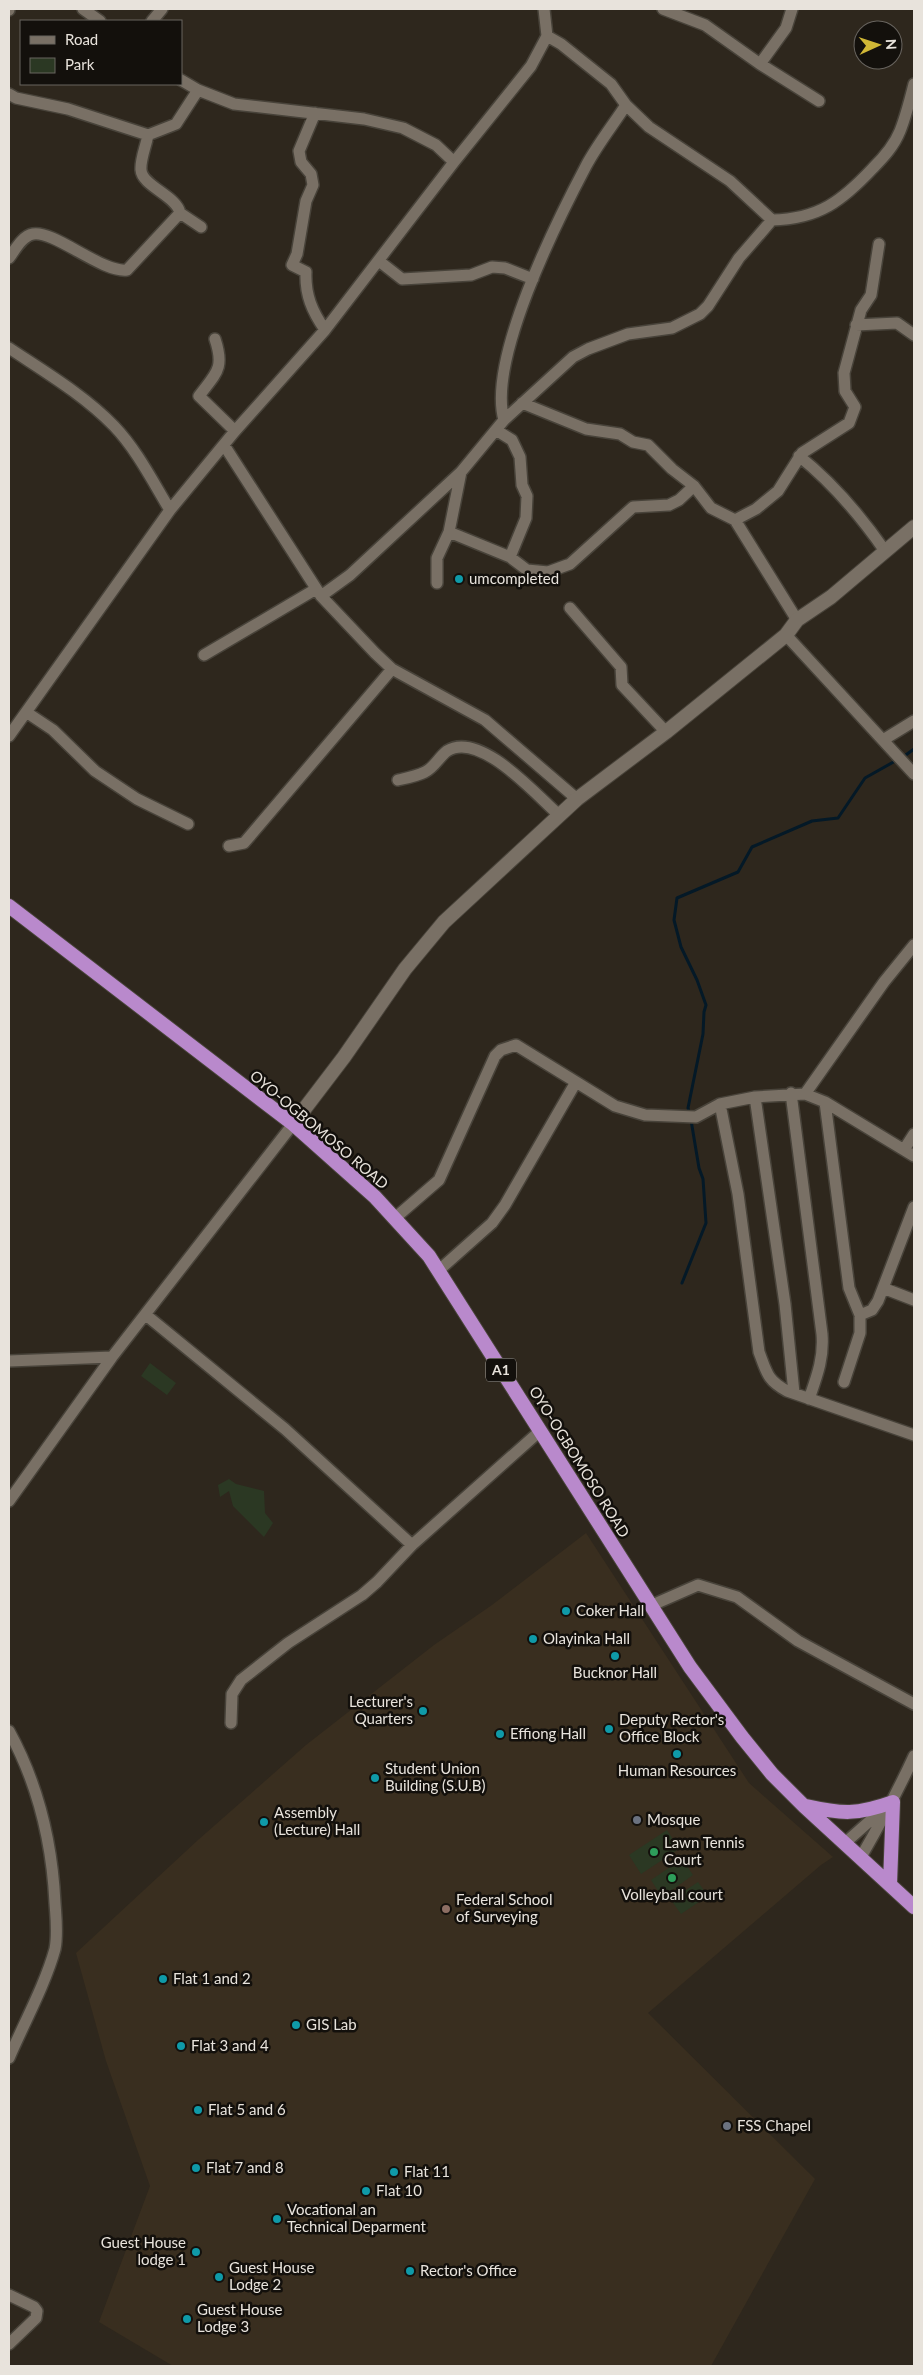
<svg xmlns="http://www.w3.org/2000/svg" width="923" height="2375" viewBox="0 0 923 2375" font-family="Lato,sans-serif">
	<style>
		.built { fill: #392e1f }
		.green { fill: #2b3823 }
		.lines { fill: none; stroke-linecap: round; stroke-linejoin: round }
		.stream { stroke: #041927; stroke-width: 3 }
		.minor-casing { stroke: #48433a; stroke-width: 14 }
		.tertiary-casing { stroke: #48433a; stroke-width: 16 }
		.trunk-casing { stroke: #48433a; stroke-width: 16 }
		.minor { stroke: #797065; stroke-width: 11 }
		.tertiary { stroke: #797065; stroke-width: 14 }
		.trunk { stroke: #b989cc; stroke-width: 14 }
		.culture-dot { fill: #0f9aa8; stroke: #13100c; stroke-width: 2 }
		.worship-dot { fill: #6b7280; stroke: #13100c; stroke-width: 2 }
		.leisure-dot { fill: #2e9e5b; stroke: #13100c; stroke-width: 2 }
		.education-dot { fill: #8d6e63; stroke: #13100c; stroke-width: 2 }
		.labels { text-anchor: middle; stroke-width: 5; stroke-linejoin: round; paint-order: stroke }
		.shield { fill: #13100c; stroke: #a8a49e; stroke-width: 1 }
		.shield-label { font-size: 14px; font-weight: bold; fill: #e8e3dc }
		.poi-label { font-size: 15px; fill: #e8e3dc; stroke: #13100c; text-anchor: start }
		.street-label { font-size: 15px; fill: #e8e3dc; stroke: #13100c }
	</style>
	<rect width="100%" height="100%" fill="#2e271d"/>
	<path class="built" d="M586 1533 749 1783 833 1857 821 1865 648 2013 815 2179 711 2366H173L99 2322 150 2186 106 2061 76 1953 198 1840 306 1745 434 1645 492 1605Z"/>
	<path class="green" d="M150 1363 176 1383 167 1395 141 1376Z
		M229 1479 236 1484 264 1491 265 1513 273 1523 264 1537 233 1506 229 1491 220 1497 218 1485Z
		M667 1830 679 1849 641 1874 629 1855Z
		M682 1859 693 1875 662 1897 651 1880Z
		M698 1882 708 1896 681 1914 671 1900Z"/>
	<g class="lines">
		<path class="stream" d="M903 757 914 749
			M690 1114 688 1108 703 1034 704 1012 706 1005 697 980 681 947 674 920 677 898 738 872 752 847 812 821 838 818 865 778 897 760
			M682 1283 706 1223 703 1179 699 1168 691 1120"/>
		<defs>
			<path id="minor" d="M83 9 100 21
				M663 9 705 25 760 64 819 101
				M9 10V9
				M152 21 162 9
				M547 36 561 44 611 84 626 105 649 127 730 181 772 220C819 219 842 201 873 168 884 157 894 146 900 131 906 116 910 100 914 84
				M760 64 786 28 792 9
				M181 80 198 90 234 104 364 119 403 128 436 145 454 162
				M9 94 16 98 68 109 148 135 176 124 198 90
				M315 113 299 151 301 162 311 174 313 185 306 201 297 254 292 265 306 272C305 295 312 311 325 330
				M148 135C146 146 140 160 141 170 142 186 177 196 180 213L201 227
				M9 258C15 250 22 236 33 234 54 230 102 273 127 270L180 213
				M379 261 402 279 471 275 492 267 505 268 533 279
				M856 325 897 323 914 335
				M215 339C225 369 216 373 199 396L235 431
				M9 348C45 372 84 395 114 426 137 450 153 482 170 510
				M522 403 586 429 620 434 633 442 648 445 672 469 694 486 711 508 735 520 797 620
				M504 420C487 360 557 221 586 166 597 145 613 125 626 105
				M496 430 512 440 520 457 522 485 527 496 526 518 510 557
				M224 445 321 596 375 653 392 669 485 720 577 799
				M799 456C834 484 860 515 885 551
				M735 520 756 509 778 491 802 453 849 423 855 407 845 391 844 373 861 310 871 295 879 244
				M449 532 510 557 527 570 548 572 570 564 633 507 669 505 679 500 694 486
				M437 583V558L449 532 461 472
				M321 596 350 575 461 472 504 420 573 357 588 349 628 334 672 328 700 314 708 306 739 258 772 220
				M570 608 621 667 622 685 666 732
				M786 635 914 774
				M204 655 316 589
				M26 712 53 730 95 771 137 799 188 824
				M9 736 170 510 235 431 325 330 454 162 531 66 547 36 544 9
				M883 740 914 721
				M398 780C407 778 417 776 425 772 434 768 439 757 447 751 480 730 536 795 559 815
				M229 846 244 843 392 669
				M791 1093 822 1334C824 1358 817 1376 809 1399
				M805 1094 884 982 914 945
				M755 1097 785 1304 794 1393
				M825 1102 849 1288 860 1315V1333L844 1382
				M720 1104 738 1194 759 1352C767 1373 767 1380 787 1391L914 1435
				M905 1148 914 1134
				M395 1218 439 1180 495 1056 501 1050 516 1045 615 1106 645 1115 696 1117 720 1104 755 1097 805 1094 825 1102 914 1156
				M438 1271 492 1223 505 1205 576 1082
				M883 1288 914 1300
				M146 1315 285 1429 412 1545
				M860 1315 872 1310 878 1301 914 1207
				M9 1361 112 1357
				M9 1501 112 1357 293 1124
				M650 1606 698 1585 737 1597 798 1641 914 1704
				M231 1723 232 1694 241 1680 288 1643 362 1595 377 1582 412 1545 540 1431
				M9 1731C38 1784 52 1842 55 1903 56 1918 58 1934 55 1949 45 1985 24 2023 9 2058
				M845 1843 872 1819 883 1815
				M861 1857C880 1824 898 1791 914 1756
				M9 2295 34 2307 37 2311 36 2318 9 2344"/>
			<path id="tertiary" d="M293 1124 344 1057 405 969 444 922 577 799 666 732 786 635 797 620 831 597 914 527"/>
			<path id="trunk" d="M9 906 293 1124 375 1197 429 1256 690 1667 742 1737 772 1774 804 1806 914 1907
				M806 1806C842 1814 857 1815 893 1802L890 1884"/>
		</defs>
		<use href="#minor" class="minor-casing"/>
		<use href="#tertiary" class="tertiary-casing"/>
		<use href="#trunk" class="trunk-casing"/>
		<use href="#minor" class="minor"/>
		<use href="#tertiary" class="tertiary"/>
		<use href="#trunk" class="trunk"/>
	</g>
	<g class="culture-dot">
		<circle cx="459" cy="579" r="5"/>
		<circle cx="566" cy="1611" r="5"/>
		<circle cx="533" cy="1639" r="5"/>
		<circle cx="615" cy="1656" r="5"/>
		<circle cx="423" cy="1711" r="5"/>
		<circle cx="609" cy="1729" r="5"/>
		<circle cx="500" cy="1734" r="5"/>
		<circle cx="677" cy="1754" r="5"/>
		<circle cx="375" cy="1778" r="5"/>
		<circle cx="264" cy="1822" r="5"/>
		<circle cx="163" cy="1979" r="5"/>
		<circle cx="296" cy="2025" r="5"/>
		<circle cx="181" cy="2046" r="5"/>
		<circle cx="198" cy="2110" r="5"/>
		<circle cx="196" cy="2168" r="5"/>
		<circle cx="394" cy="2172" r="5"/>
		<circle cx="366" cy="2191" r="5"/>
		<circle cx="277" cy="2219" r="5"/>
		<circle cx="196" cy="2252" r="5"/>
		<circle cx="410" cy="2271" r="5"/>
		<circle cx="219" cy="2277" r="5"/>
		<circle cx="187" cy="2319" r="5"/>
	</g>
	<g class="worship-dot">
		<circle cx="637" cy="1820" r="5"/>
		<circle cx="727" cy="2126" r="5"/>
	</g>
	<g class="leisure-dot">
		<circle cx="654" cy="1852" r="5"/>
		<circle cx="672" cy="1878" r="5"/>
	</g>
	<circle class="education-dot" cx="446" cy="1909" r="5"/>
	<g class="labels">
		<rect class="shield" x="486" y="1358.5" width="30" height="23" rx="4"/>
		<g class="shield-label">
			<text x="501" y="1375">A1</text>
		</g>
		<g class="poi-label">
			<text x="469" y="584">umcompleted</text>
			<text x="576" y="1616">Coker Hall</text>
			<text x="543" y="1644">Olayinka Hall</text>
			<text x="615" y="1678" text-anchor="middle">Bucknor Hall</text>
			<text x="413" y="1707" text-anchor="end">Lecturer's<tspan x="413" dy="17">Quarters</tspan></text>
			<text x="619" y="1725">Deputy Rector's<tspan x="619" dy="17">Office Block</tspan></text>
			<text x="510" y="1739">Effiong Hall</text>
			<text x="385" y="1774">Student Union<tspan x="385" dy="17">Building (S.U.B)</tspan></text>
			<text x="677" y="1776" text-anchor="middle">Human Resources</text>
			<text x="274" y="1818">Assembly<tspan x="274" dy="17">(Lecture) Hall</tspan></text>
			<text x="647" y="1825">Mosque</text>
			<text x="664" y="1848">Lawn Tennis<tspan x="664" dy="17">Court</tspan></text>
			<text x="672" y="1900" text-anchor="middle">Volleyball court</text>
			<text x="456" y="1905">Federal School<tspan x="456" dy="17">of Surveying</tspan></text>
			<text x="173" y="1984">Flat 1 and 2</text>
			<text x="306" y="2030">GIS Lab</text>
			<text x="191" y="2051">Flat 3 and 4</text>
			<text x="208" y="2115">Flat 5 and 6</text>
			<text x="737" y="2131">FSS Chapel</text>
			<text x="206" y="2173">Flat 7 and 8</text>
			<text x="404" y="2177">Flat 11</text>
			<text x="376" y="2196">Flat 10</text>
			<text x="287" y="2215">Vocational an<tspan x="287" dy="17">Technical Deparment</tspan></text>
			<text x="186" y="2248" text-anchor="end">Guest House<tspan x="186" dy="17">lodge 1</tspan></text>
			<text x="229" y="2273">Guest House<tspan x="229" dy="17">Lodge 2</tspan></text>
			<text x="420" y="2276">Rector's Office</text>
			<text x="197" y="2315">Guest House<tspan x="197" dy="17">Lodge 3</tspan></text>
		</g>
		<g class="street-label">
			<text transform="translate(319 1130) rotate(40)" y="5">OYO-OGBOMOSO ROAD</text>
			<text transform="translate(579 1462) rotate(58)" y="5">OYO-OGBOMOSO ROAD</text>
		</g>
	</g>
	<rect width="923" height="2375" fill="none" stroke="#e8e3dc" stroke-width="20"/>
	<rect x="20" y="20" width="162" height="65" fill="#13100c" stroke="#68645f"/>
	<rect x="30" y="36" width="25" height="8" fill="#797065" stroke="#68645f"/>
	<text x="65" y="45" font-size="15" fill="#e8e3dc">Road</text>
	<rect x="30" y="58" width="25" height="15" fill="#2b3823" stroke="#68645f"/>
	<text x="65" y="70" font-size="15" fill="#e8e3dc">Park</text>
	<g transform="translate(878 45) rotate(87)"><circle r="24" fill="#13100c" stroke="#68645f"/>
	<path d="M0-4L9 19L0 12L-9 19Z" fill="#d0b736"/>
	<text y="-8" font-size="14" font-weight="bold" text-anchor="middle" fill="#e8e3dc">N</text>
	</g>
</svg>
